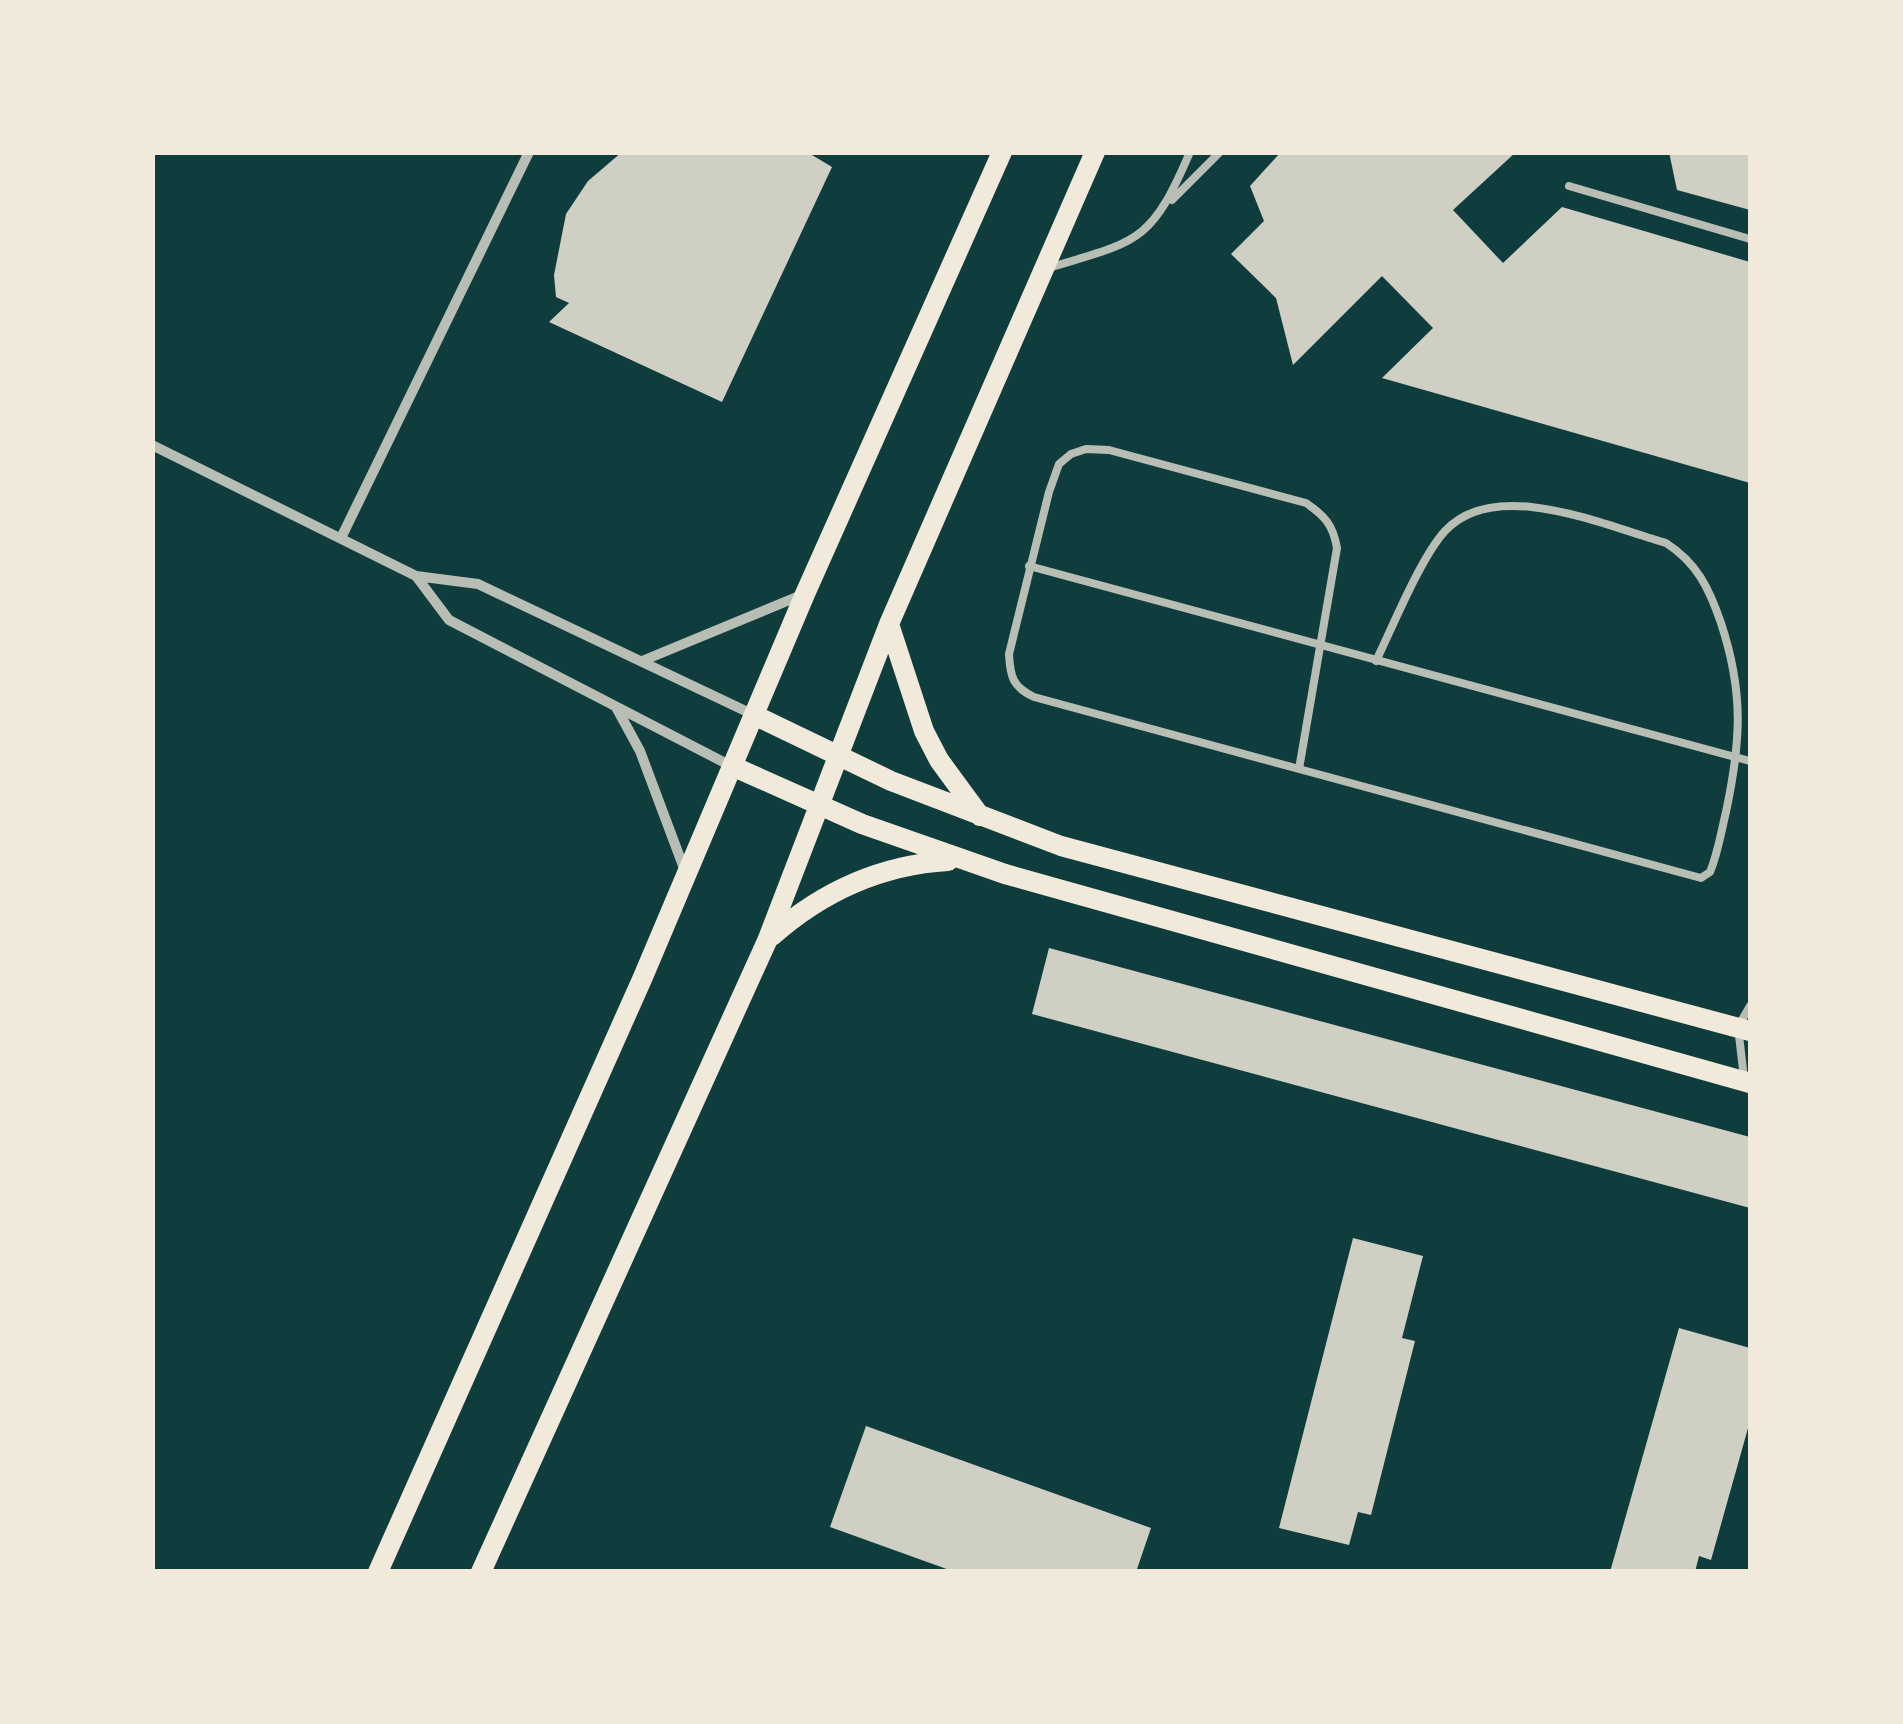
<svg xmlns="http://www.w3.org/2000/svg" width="1903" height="1724" viewBox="0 0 1903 1724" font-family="Commissioner,sans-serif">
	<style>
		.building { fill: #cfcfc3 }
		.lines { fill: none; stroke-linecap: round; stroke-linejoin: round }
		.service { stroke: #b8beb3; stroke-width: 8 }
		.minor { stroke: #b8beb3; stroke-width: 10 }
		.secondary { stroke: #f1e9da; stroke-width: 20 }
	</style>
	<rect width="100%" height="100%" fill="#0f3d3e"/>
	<path class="building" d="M622 152H807L832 167 722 402 549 322 569 303 556 297 554 275 566 214 588 181Z
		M1281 152H1516L1453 210 1503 263 1562 207 1750 262V483L1382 378 1433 328 1382 276 1293 365 1276 298 1231 254 1264 221 1250 186Z
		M1669 152H1750V210L1677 190Z
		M1049 948 1750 1137V1208L1032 1014Z
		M1353 1238 1423 1256 1402 1338 1415 1341 1371 1515 1358 1512 1349 1545 1279 1528Z
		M1679 1328 1750 1348V1421L1711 1560 1699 1556 1695 1572H1610Z
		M866 1426 1151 1528 1136 1572H955L830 1527Z"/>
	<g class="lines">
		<path class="service" d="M1569 186 1750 239
			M1172 200 1220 152
			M1048 268C1139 241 1151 243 1190 152
			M1086 449 1109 450 1306 503C1325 516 1333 525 1337 548L1299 769 1034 697C1013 687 1010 677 1009 654L1049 492 1059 464 1071 454Z
			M1029 566 1750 761
			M1299 769 1701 878 1710 872C1718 853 1721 832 1726 812 1741 741 1744 693 1721 623 1709 588 1697 563 1666 543 1605 526 1496 476 1445 531 1421 557 1393 626 1376 661
			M1744 1078 1738 1027 1750 1006"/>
		<path class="minor" d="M152 445 416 576 478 584 754 715
			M341 538 529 152
			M416 576 449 620 731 766
			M642 661 804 594
			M616 707 640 751 685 871"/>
		<path class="secondary" d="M889 624 924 731 939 760 980 816
			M754 715 891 781 1061 846 1750 1031
			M732 766 862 824 1005 874 1750 1083
			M772 936C823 891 880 865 948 861
			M378 1572 643 977 805 594 1002 152
			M481 1572 767 941 889 624 1095 152"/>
	</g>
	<rect width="1903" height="1724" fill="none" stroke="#f1e9da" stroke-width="310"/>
</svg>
